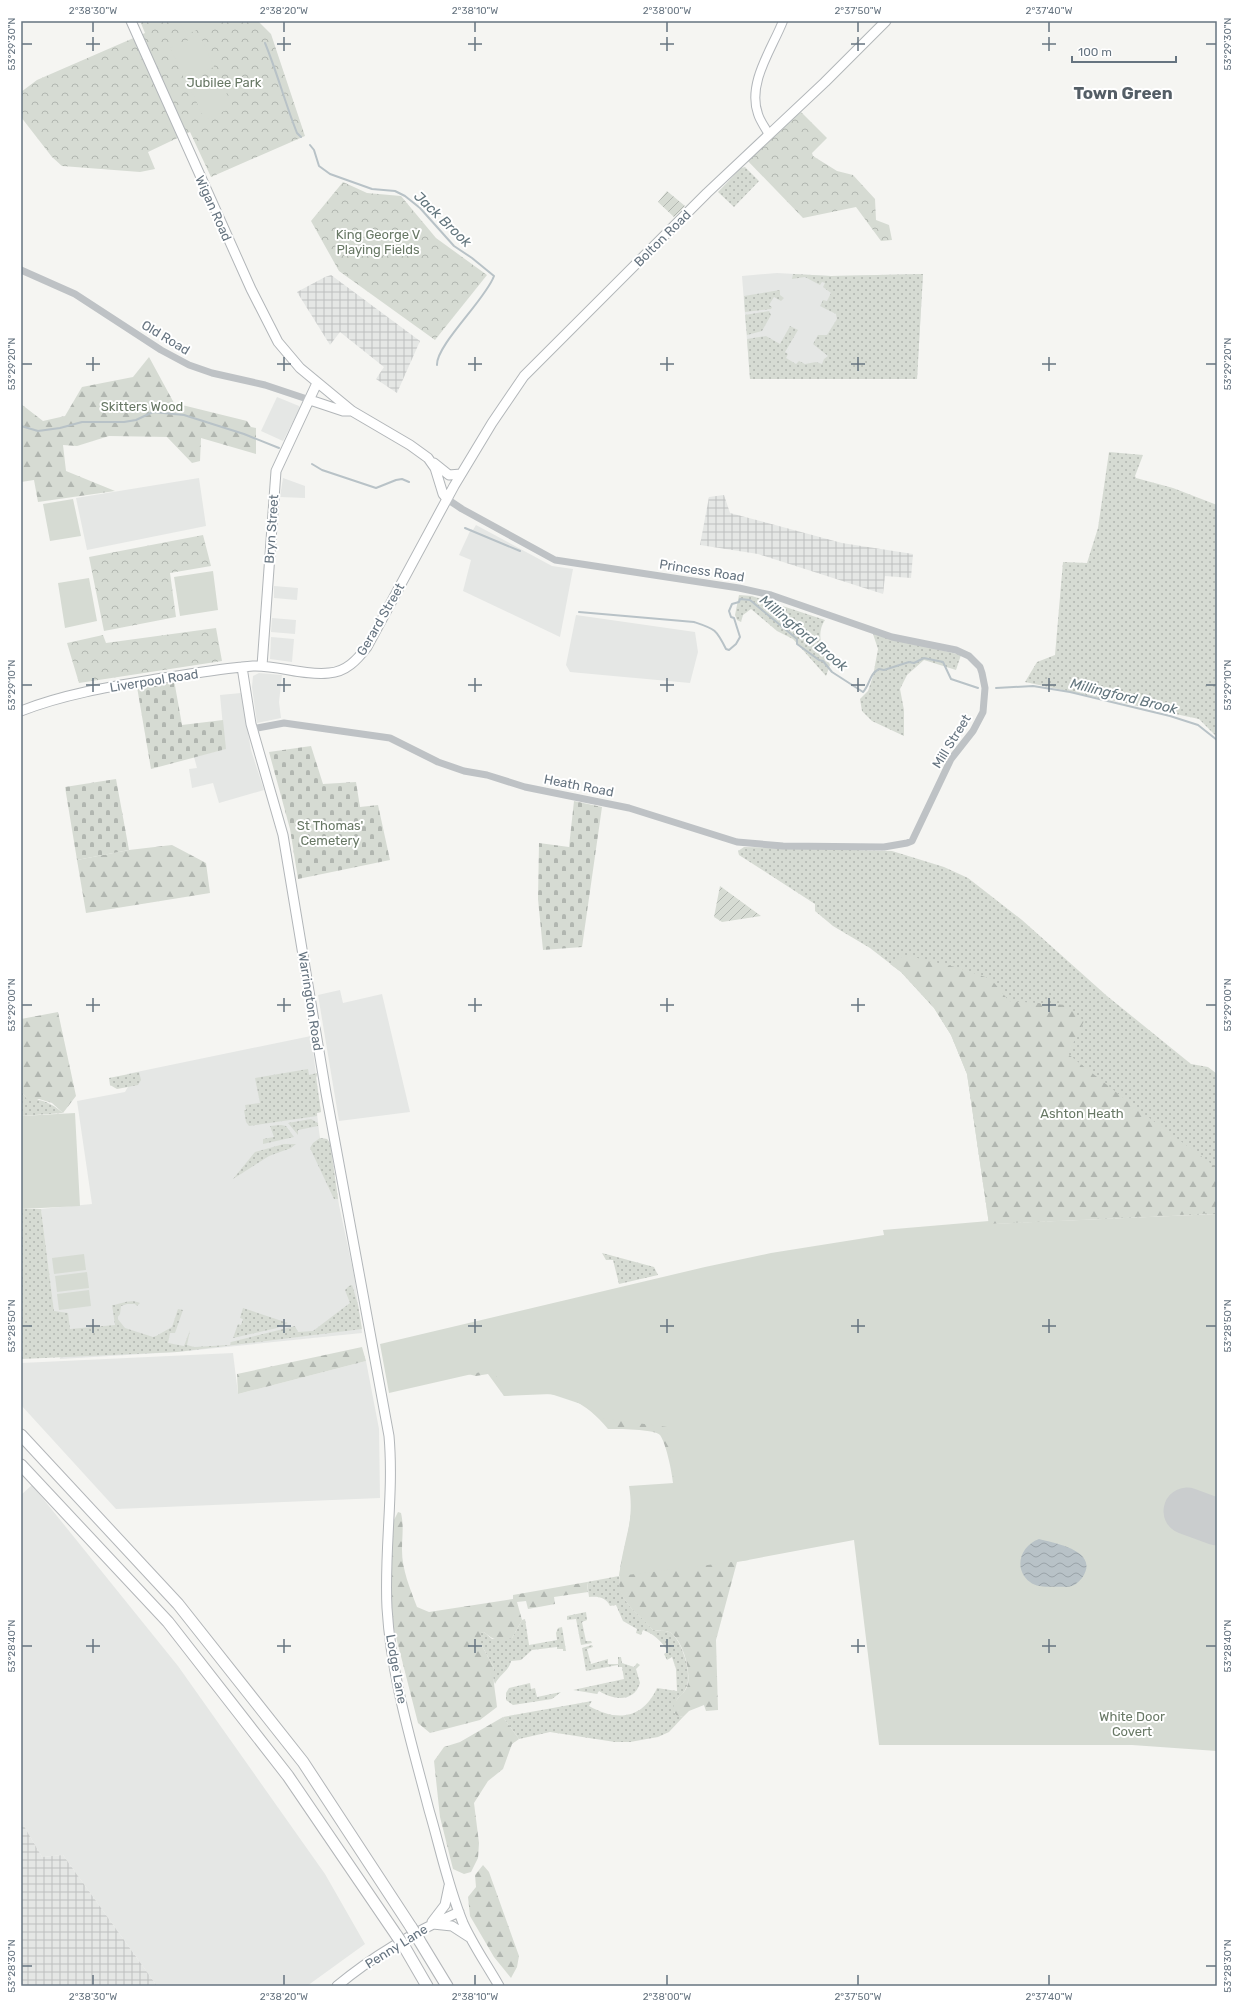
<svg xmlns="http://www.w3.org/2000/svg" width="1238" height="2007" viewBox="0 0 1238 2007" font-family="Rubik,sans-serif">
	<style>
		.built { fill: #e5e7e5 }
		.industrial { fill: url(#industrial-grid) }
		.grass { fill: url(#grass-dots) }
		.forest { fill: url(#forest-firs) }
		.cemetery { fill: url(#cemetery-stones) }
		.park { fill: url(#park-crowns) }
		.garden { fill: url(#garden-furrows) }
		.pitch { fill: #d6dbd3 }
		.water { fill: url(#water-waves) }
		.lines { fill: none; stroke-linecap: round; stroke-linejoin: round }
		.stream { stroke: #b8c2c7; stroke-width: 2 }
		.runway { stroke: #cacdce; stroke-width: 47 }
		.secondary-casing { stroke: #b3b7bb; stroke-width: 10 }
		.primary-casing { stroke: #b2b6b9; stroke-width: 11 }
		.motorway-casing { stroke: #b3b6b9; stroke-width: 13 }
		.tertiary { stroke: #bec2c5; stroke-width: 7 }
		.secondary { stroke: #fff; stroke-width: 8 }
		.primary { stroke: #fff; stroke-width: 9 }
		.motorway { stroke: #fff; stroke-width: 11 }
		.motorway-bridge-casing { stroke: #b3b6b9; stroke-width: 13; stroke-linecap: butt }
		.motorway-bridge { stroke: #fff; stroke-width: 11 }
		.ticks { fill: none; stroke: #667480; stroke-width: 1.5 }
		.labels { text-anchor: middle; stroke-width: 4; stroke-linejoin: round; paint-order: stroke }
		.park-label { font-size: 13px; fill: #687865; stroke: #fff }
		.street-label { font-size: 13px; fill: #667480; stroke: #fff }
		.water-label { font-size: 14px; font-style: italic; fill: #62757d; stroke: #fff }
		.district-label { font-size: 17px; font-weight: bold; fill: #545e66; stroke: #fff }
		.neatline { fill: none; stroke: #667480; stroke-width: 1.5 }
		.ticks-label { font-size: 10px; text-anchor: middle; fill: #667480 }
	</style>
	<defs>
		<pattern id="industrial-grid" width="8" height="8" patternUnits="userSpaceOnUse"><rect width="8" height="8" fill="#e5e7e5"/><path d="M0 4h8M4 0v8" fill="none" stroke="#bdc0bf"/></pattern>
		<pattern id="grass-dots" width="8" height="8" patternUnits="userSpaceOnUse"><rect width="8" height="8" fill="#d6dbd3"/><path d="M2 2h.1M6 6h.1" fill="none" stroke="#b1b6b0" stroke-width="1.8" stroke-linecap="round"/></pattern>
		<pattern id="forest-firs" width="22" height="20" patternUnits="userSpaceOnUse"><rect width="22" height="20" fill="#d6dbd3"/><path d="M5 1l3.5 6h-7zM16 11l3.5 6h-7z" fill="#b1b6b0"/></pattern>
		<pattern id="cemetery-stones" width="16" height="16" patternUnits="userSpaceOnUse"><rect width="16" height="16" fill="#d6dbd3"/><path d="M2 7V4a2 2 0 0 1 4 0v3zM10 15v-3a2 2 0 0 1 4 0v3z" fill="#b1b6b0"/></pattern>
		<pattern id="park-crowns" width="20" height="18" patternUnits="userSpaceOnUse"><rect width="20" height="18" fill="#d6dbd3"/><path d="M2 6a3 3 0 1 1 6 0M12 15a3 3 0 1 1 6 0" fill="none" stroke="#b1b6b0"/></pattern>
		<pattern id="garden-furrows" width="10" height="10" patternUnits="userSpaceOnUse"><rect width="10" height="10" fill="#d6dbd3"/><path d="M-1 1l2-2M0 10L10 0M9 11l2-2" fill="none" stroke="#b1b6b0"/></pattern>
		<pattern id="water-waves" width="16" height="10" patternUnits="userSpaceOnUse"><rect width="16" height="10" fill="#b8c2c7"/><path d="M0 5q4-4 8 0t8 0" fill="none" stroke="#99a2a7"/></pattern>
	</defs>
	<rect width="100%" height="100%" fill="#f5f5f2"/>
	<path class="built" d="M777 273 831 276 923 274 917 379H750L742 276Z
		M277 397 299 406 300 408 283 441 261 431Z
		M199 478 206 526 87 550 76 498Z
		M283 478 305 486V498L280 497Z
		M476 525 552 566 573 569 560 637 463 591 471 560 459 555 471 529 473 530Z
		M274 586 298 588 297 600 274 598Z
		M576 615 695 632 698 652 690 683 570 672 566 665Z
		M272 618 296 620 295 634 271 632Z
		M271 637 294 639 292 662 270 659Z
		M259 673 282 675 279 702 281 718 257 723 252 687 253 676Z
		M241 693 251 750 264 790 219 803 213 783 192 788 189 769 197 768 194 757 225 749 220 695Z
		M340 990 343 1003 382 994 410 1112 339 1121 318 995Z
		M311 1036 321 1112 317 1113 319 1131 320 1138 327 1139 330 1143 339 1205 354 1275 362 1333 177 1352 60 1359 41 1209 92 1204 77 1101 125 1092 129 1085 127 1074Z
		M233 1353 238 1394 366 1361 379 1429 380 1498 116 1509 21 1405V1363Z
		M32 1485 178 1666 325 1874 365 1944 307 1986H157L63 1855 42 1857 24 1826H21V1495Z"/>
	<path class="industrial" d="M331 275 420 341 397 393 376 379 384 367 340 332 330 345 297 292 325 277Z
		M724 495 730 513 842 543 913 554 911 578 885 576 883 594 758 554 700 545 709 497Z
		M21 1826H24L42 1857 63 1855 157 1986H21Z"/>
	<path class="grass" d="M745 167 759 181 734 207 718 192 741 168Z
		M793 274 831 276 923 274 917 379H750L747 339 766 336 780 344 790 326 798 330 785 352 788 354 786 358 796 364 799 361 805 364 816 362 822 364 824 359 828 356 813 344 818 335H827L837 319 836 314 820 306 823 300 827 301 831 293 823 287 825 283 822 282 820 285 805 277 792 279Z
		M780 290V295L784 298 781 301 774 297 769 305 772 307 771 309 745 312 744 296Z
		M769 311 771 315 762 331 747 335 745 315Z
		M1109 452 1143 455 1135 476 1136 478 1173 488 1217 505V737L1199 719 1025 682 1037 662 1055 655 1063 562 1087 563 1098 528Z
		M739 595 752 596 825 620C815 635 823 650 830 665L826 676 793 639 777 631 751 609 743 615 741 622 737 620 735 615Z
		M873 634 961 655 956 670 924 660 907 675 900 689 904 710V736L872 721 862 711 860 699 868 691 873 676 878 649Z
		M744 847 892 851 944 867 968 878 1022 920 1107 996 1191 1064 1208 1067 1217 1074V1214L989 1224 967 1074 951 1035 934 1008 901 972 870 948 833 926 815 911V904L739 855 738 851Z
		M308 1069 309 1075 317 1073V1075L316 1078 321 1112 317 1113V1116L249 1126 246 1122 244 1110H246L245 1105 260 1103 255 1078Z
		M139 1072 141 1080 138 1085 117 1089 110 1085 109 1078Z
		M21 1091 27 1099C43 1099 51 1103 63 1113L21 1116Z
		M311 1119 318 1123V1126L298 1130V1135L288 1123Z
		M281 1125 286 1126 294 1137 263 1144V1139L274 1137 270 1126Z
		M320 1138 327 1139 330 1143 338 1199H334L310 1148 313 1143Z
		M284 1144H296L291 1148 269 1156 233 1179 255 1152Z
		M21 1209H41L54 1311 68 1313 70 1329 115 1325 112 1305C119 1305 130 1298 140 1303L137 1306 135 1304H127L121 1306 120 1314 117 1318 125 1328 153 1337 156 1336 172 1327 178 1309 183 1310 175 1333H170L168 1343 184 1346 190 1330 187 1345 194 1347 230 1345 231 1342 295 1326 298 1332 313 1331 350 1303 345 1290 349 1286 352 1285 358 1305 362 1329 177 1352 21 1359Z
		M602 1253 654 1267 658 1275 619 1284 613 1260H606Z
		M243 1308 288 1323 277 1328 233 1338 238 1324 241 1325 243 1319 240 1318Z
		M619 1576C619 1605 637 1610 653 1630 658 1631 667 1630 671 1633 682 1641 693 1675 686 1688 680 1701 676 1693 674 1712L676 1715 683 1717 669 1732 658 1737 630 1742H615L550 1732 519 1739 503 1717 592 1701 589 1706C617 1722 643 1719 657 1688L677 1691 676 1669 672 1657 667 1660 664 1654 668 1651C661 1641 654 1634 643 1630L641 1635 636 1633 637 1629 623 1621 616 1605 610 1606C606 1597 598 1596 589 1597L587 1582Z
		M586 1612 587 1620 582 1622 586 1641H591L592 1643 581 1645 576 1619 567 1620V1616Z
		M525 1619 529 1645 557 1640 556 1633 558 1628 562 1627 566 1651H563V1649H557V1647L532 1650 521 1660 511 1661C509 1671 499 1675 495 1684L492 1675 494 1668 481 1644 480 1633 484 1632 492 1639 512 1638 522 1620Z
		M592 1645 593 1647 587 1649 591 1664 608 1659V1664H618V1657H621L622 1663 634 1667 637 1663 640 1665 636 1669 640 1683C634 1703 613 1700 599 1691L597 1694 573 1690 624 1679 622 1667H618V1665L586 1671 582 1648Z
		M530 1683 531 1689 535 1688 537 1697 561 1692 552 1699 513 1705 506 1700V1693L509 1688Z"/>
	<path class="forest" d="M149 357 174 403 247 421 251 427 256 428V454L201 438 200 461 192 463 167 437 109 436 77 446 63 445 66 471 115 491 38 502 34 480 21 482V404L43 421 65 416 82 387 133 377Z
		M172 845 206 863 210 893 86 913 77 860 129 850Z
		M905 955 959 968 991 979 1009 1001 1066 1005 1084 1021 1068 1054 1140 1111 1217 1168V1213L989 1224 967 1074 951 1035 934 1008 901 972 890 964Z
		M58 1012 76 1096 63 1113 52 1103 39 1099 34 1101 27 1099 21 1091V1019Z
		M629 1334 749 1560 737 1562 716 1640 718 1710 706 1711 704 1705 689 1711 683 1717 676 1715C667 1702 683 1697 687 1687 692 1673 683 1641 671 1633 667 1630 658 1631 653 1630 643 1618 629 1609 622 1595 612 1577 632 1528 632 1503L670 1487 673 1483C672 1472 666 1443 660 1435 655 1429 616 1429 608 1429 577 1391 550 1391 504 1396L488 1374 476 1376 468 1374Z
		M362 1347 366 1361 238 1394 237 1374Z
		M398 1512 401 1513C404 1526 402 1537 402 1550 402 1570 410 1588 417 1607L429 1612 513 1599V1595L587 1582 588 1592 554 1597 555 1604 528 1609 526 1601 517 1602 522 1620 512 1638C499 1641 494 1641 484 1632L481 1633V1644L494 1668C492 1677 496 1696 497 1707L480 1720 430 1733 418 1723 393 1625 391 1587V1526Z
		M503 1717 519 1739 512 1744 503 1769 488 1781 474 1803 479 1843 478 1858 471 1872 464 1874 453 1869 440 1817 434 1761 444 1747 460 1742Z
		M483 1865 489 1872 519 1956 517 1967 511 1978 494 1957 470 1916 468 1897 476 1887 475 1875Z"/>
	<path class="cemetery" d="M174 680 182 725 223 720 226 749 151 769 137 687Z
		M311 746 323 784 356 782 360 807 378 805 390 860 298 879 290 829 269 752Z
		M116 779 129 850 77 860 65 787Z
		M574 801 602 807 582 947 543 950 538 899 539 843 569 847Z"/>
	<path class="park" d="M140 21H258L271 34 305 136 211 177 190 132 148 152 155 169 140 172 62 166 52 157 21 117V92L37 80 145 33Z
		M801 112 827 138 812 153 813 156 837 171 853 175 875 199 876 220 889 225 892 240 881 241 856 207 803 218 744 157Z
		M343 182 367 193 401 196 436 238 487 275 435 340 339 271 311 221Z
		M203 535 211 566 170 573 176 617 104 631 89 557Z
		M216 628 222 661 79 683 67 643 103 635 106 643Z"/>
	<path class="garden" d="M667 191 685 206 674 217 658 202Z
		M720 886 761 916 722 922 714 917Z"/>
	<path class="pitch" d="M179 21H216L186 35Z
		M200 35 214 67 185 80 170 48Z
		M217 73 233 107 205 120 189 86Z
		M73 499 81 536 50 541 43 504Z
		M213 571 218 610 180 616 174 577Z
		M89 578 97 621 65 628 58 583Z
		M75 1113 80 1206 21 1209V1116Z
		M1217 1214V1751L1132 1745H879L854 1540 748 1560 619 1576C624 1544 635 1520 629 1486L674 1483 667 1427 599 1418 584 1405 551 1394 504 1396 494 1369 389 1393 380 1344 705 1267 771 1253 884 1235 883 1230 989 1221 990 1224Z
		M84 1254 86 1270 54 1274 52 1258Z
		M87 1272 89 1288 57 1292 55 1276Z
		M89 1290 91 1306 59 1310 57 1294Z"/>
	<path class="water" d="M1039 1539C1055 1543 1101 1551 1082 1578 1078 1583 1073 1587 1066 1587 1056 1586 1038 1589 1030 1582 1013 1569 1020 1546 1039 1539Z"/>
	<g class="lines">
		<path class="stream" d="M265 43C277 72 285 103 297 133L301 137
			M310 145 314 150 319 166 330 174 372 189 395 191 405 196 420 208 454 246 472 258 494 276C486 299 436 345 437 365
			M21 426 38 431 60 428 82 422H124L136 420 153 412 184 415 244 434 279 448
			M312 464 322 470 376 488 396 480 402 479 409 482
			M465 528 520 551
			M579 612 694 622C715 629 716 629 726 649L729 650 736 644 740 637 734 618 731 617 729 611 732 604 739 602 740 599 750 600 797 639V644L819 660 823 661 832 672 863 692C870 685 869 674 879 669L884 670 909 662 914 663 924 658 943 662 951 679 978 688
			M996 688 1033 686 1070 692 1170 716 1198 725 1217 740"/>
		<path class="runway" d="M1187 1511 1217 1522"/>
		<defs>
			<path id="secondary" d="M768 133C765 127 760 121 758 114 747 83 772 49 783 21"/>
			<path id="primary" d="M131 21 251 289 278 342 300 368 352 411 410 445 428 458 435 468 443 494 447 499
				M310 400 343 411H352
				M434 463 449 475 461 474
				M262 666 276 471 317 383
				M242 667 251 724 283 835 326 1093 389 1436C394 1493 384 1551 387 1608 391 1677 412 1744 429 1810 440 1847 448 1887 463 1923 473 1945 487 1965 499 1986
				M21 711C67 693 115 686 163 678 193 674 223 668 253 666 278 665 304 676 329 673 346 672 357 660 367 647L454 486 492 423 524 376 707 193 825 82 886 21
				M432 1922 445 1905 449 1886
				M433 1924 452 1926 469 1937
				M337 1986C373 1956 416 1931 459 1912"/>
			<path id="motorway" d="M21 1435 178 1604 303 1762 411 1927
				M21 1465 168 1622 288 1776 397 1936
				M419 1940 447 1986
				M405 1948 427 1986"/>
		</defs>
		<use href="#secondary" class="secondary-casing"/>
		<use href="#primary" class="primary-casing"/>
		<use href="#motorway" class="motorway-casing"/>
		<path class="tertiary" d="M21 270 75 294 161 350 189 365 212 373 265 385 310 400
			M252 729 284 723 390 738 438 762 464 771 487 775 525 787 629 808 737 842 783 846 884 847 907 843 912 841 951 759 973 731 983 712 985 688 982 673 980 667 969 656 956 650 892 637 771 595 739 588 555 560 462 509 447 499"/>
		<use href="#secondary" class="secondary"/>
		<use href="#primary" class="primary"/>
		<use href="#motorway" class="motorway"/>
		<defs>
			<path id="motorway-bridge" d="M411 1927 419 1940
				M397 1936 405 1948"/>
		</defs>
		<use href="#motorway-bridge" class="motorway-bridge-casing"/>
		<use href="#motorway-bridge" class="motorway-bridge"/>
	</g>
	<path class="ticks" d="M93 22V32M284 22V32M475 22V32M667 22V32M858 22V32M1049 22V32M93 37V51M284 37V51M475 37V51M667 37V51M858 37V51M1049 37V51M22 44H32M86 44H100M277 44H291M468 44H482M660 44H674M851 44H865M1042 44H1056M1206 44H1216M93 357V371M284 357V371M475 357V371M667 357V371M858 357V371M1049 357V371M22 364H32M86 364H100M277 364H291M468 364H482M660 364H674M851 364H865M1042 364H1056M1206 364H1216M93 678V692M284 678V692M475 678V692M667 678V692M858 678V692M1049 678V692M22 685H32M86 685H100M277 685H291M468 685H482M660 685H674M851 685H865M1042 685H1056M1206 685H1216M93 998V1012M284 998V1012M475 998V1012M667 998V1012M858 998V1012M1049 998V1012M22 1005H32M86 1005H100M277 1005H291M468 1005H482M660 1005H674M851 1005H865M1042 1005H1056M1206 1005H1216M93 1319V1333M284 1319V1333M475 1319V1333M667 1319V1333M858 1319V1333M1049 1319V1333M22 1326H32M86 1326H100M277 1326H291M468 1326H482M660 1326H674M851 1326H865M1042 1326H1056M1206 1326H1216M93 1639V1653M284 1639V1653M475 1639V1653M667 1639V1653M858 1639V1653M1049 1639V1653M22 1646H32M86 1646H100M277 1646H291M468 1646H482M660 1646H674M851 1646H865M1042 1646H1056M1206 1646H1216M22 1966H32M1206 1966H1216M93 1975V1985M284 1975V1985M475 1975V1985M667 1975V1985M858 1975V1985M1049 1975V1985"/>
	<g class="labels">
		<g class="park-label">
			<text x="224" y="87">Jubilee Park</text>
			<text x="378" y="239">King George V<tspan x="378" dy="15">Playing Fields</tspan></text>
			<text x="142" y="411">Skitters Wood</text>
			<text x="330" y="830">St Thomas'<tspan x="330" dy="15">Cemetery</tspan></text>
			<text x="1082" y="1118">Ashton Heath</text>
			<text x="1132" y="1721">White Door<tspan x="1132" dy="15">Covert</tspan></text>
		</g>
		<g class="street-label">
			<text transform="translate(214 208) rotate(66)" y="5">Wigan Road</text>
			<text transform="translate(662 238) rotate(-45)" y="5">Bolton Road</text>
			<text transform="translate(166 337) rotate(31)" y="5">Old Road</text>
			<text transform="translate(271 529) rotate(-86)" y="5">Bryn Street</text>
			<text transform="translate(702 570) rotate(9)" y="5">Princess Road</text>
			<text transform="translate(380 619) rotate(-60)" y="5">Gerard Street</text>
			<text transform="translate(154 680) rotate(-9)" y="5">Liverpool Road</text>
			<text transform="translate(951 741) rotate(-58)" y="5">Mill Street</text>
			<text transform="translate(579 785) rotate(11)" y="5">Heath Road</text>
			<text transform="translate(311 1001) rotate(81)" y="5">Warrington Road</text>
			<text transform="translate(397 1669) rotate(80)" y="5">Lodge Lane</text>
			<text transform="translate(396 1946) rotate(-32)" y="5">Penny Lane</text>
		</g>
		<g class="water-label">
			<text transform="translate(443 219) rotate(44)" y="5">Jack Brook</text>
			<text transform="translate(804 633) rotate(40)" y="5">Millingford Brook</text>
			<text transform="translate(1124 696) rotate(14)" y="5">Millingford Brook</text>
		</g>
		<g class="district-label">
			<text x="1123" y="99">Town Green</text>
		</g>
	</g>
	<rect width="1238" height="2007" fill="none" stroke="#ffffff" stroke-width="44"/>
	<path d="M1072 56v6h104v-6" fill="none" stroke="#667480" stroke-width="2"/>
	<text x="1078" y="56" font-size="12" fill="#667480" stroke="#ffffff" stroke-width="3" paint-order="stroke">100 m</text>
	<rect x="22" y="22" width="1194" height="1963" class="neatline"/>
	<g class="ticks-label">
		<text x="93" y="14">2°38'30"W</text>
		<text x="284" y="14">2°38'20"W</text>
		<text x="475" y="14">2°38'10"W</text>
		<text x="667" y="14">2°38'00"W</text>
		<text x="858" y="14">2°37'50"W</text>
		<text x="1049" y="14">2°37'40"W</text>
		<text transform="translate(11 44) rotate(-90)" y="4">53°29'30"N</text>
		<text transform="translate(1227 44) rotate(-90)" y="4">53°29'30"N</text>
		<text transform="translate(11 364) rotate(-90)" y="4">53°29'20"N</text>
		<text transform="translate(1227 364) rotate(-90)" y="4">53°29'20"N</text>
		<text transform="translate(11 685) rotate(-90)" y="4">53°29'10"N</text>
		<text transform="translate(1227 685) rotate(-90)" y="4">53°29'10"N</text>
		<text transform="translate(11 1005) rotate(-90)" y="4">53°29'00"N</text>
		<text transform="translate(1227 1005) rotate(-90)" y="4">53°29'00"N</text>
		<text transform="translate(11 1326) rotate(-90)" y="4">53°28'50"N</text>
		<text transform="translate(1227 1326) rotate(-90)" y="4">53°28'50"N</text>
		<text transform="translate(11 1646) rotate(-90)" y="4">53°28'40"N</text>
		<text transform="translate(1227 1646) rotate(-90)" y="4">53°28'40"N</text>
		<text transform="translate(11 1966) rotate(-90)" y="4">53°28'30"N</text>
		<text transform="translate(1227 1966) rotate(-90)" y="4">53°28'30"N</text>
		<text x="93" y="2000">2°38'30"W</text>
		<text x="284" y="2000">2°38'20"W</text>
		<text x="475" y="2000">2°38'10"W</text>
		<text x="667" y="2000">2°38'00"W</text>
		<text x="858" y="2000">2°37'50"W</text>
		<text x="1049" y="2000">2°37'40"W</text>
	</g>
</svg>
